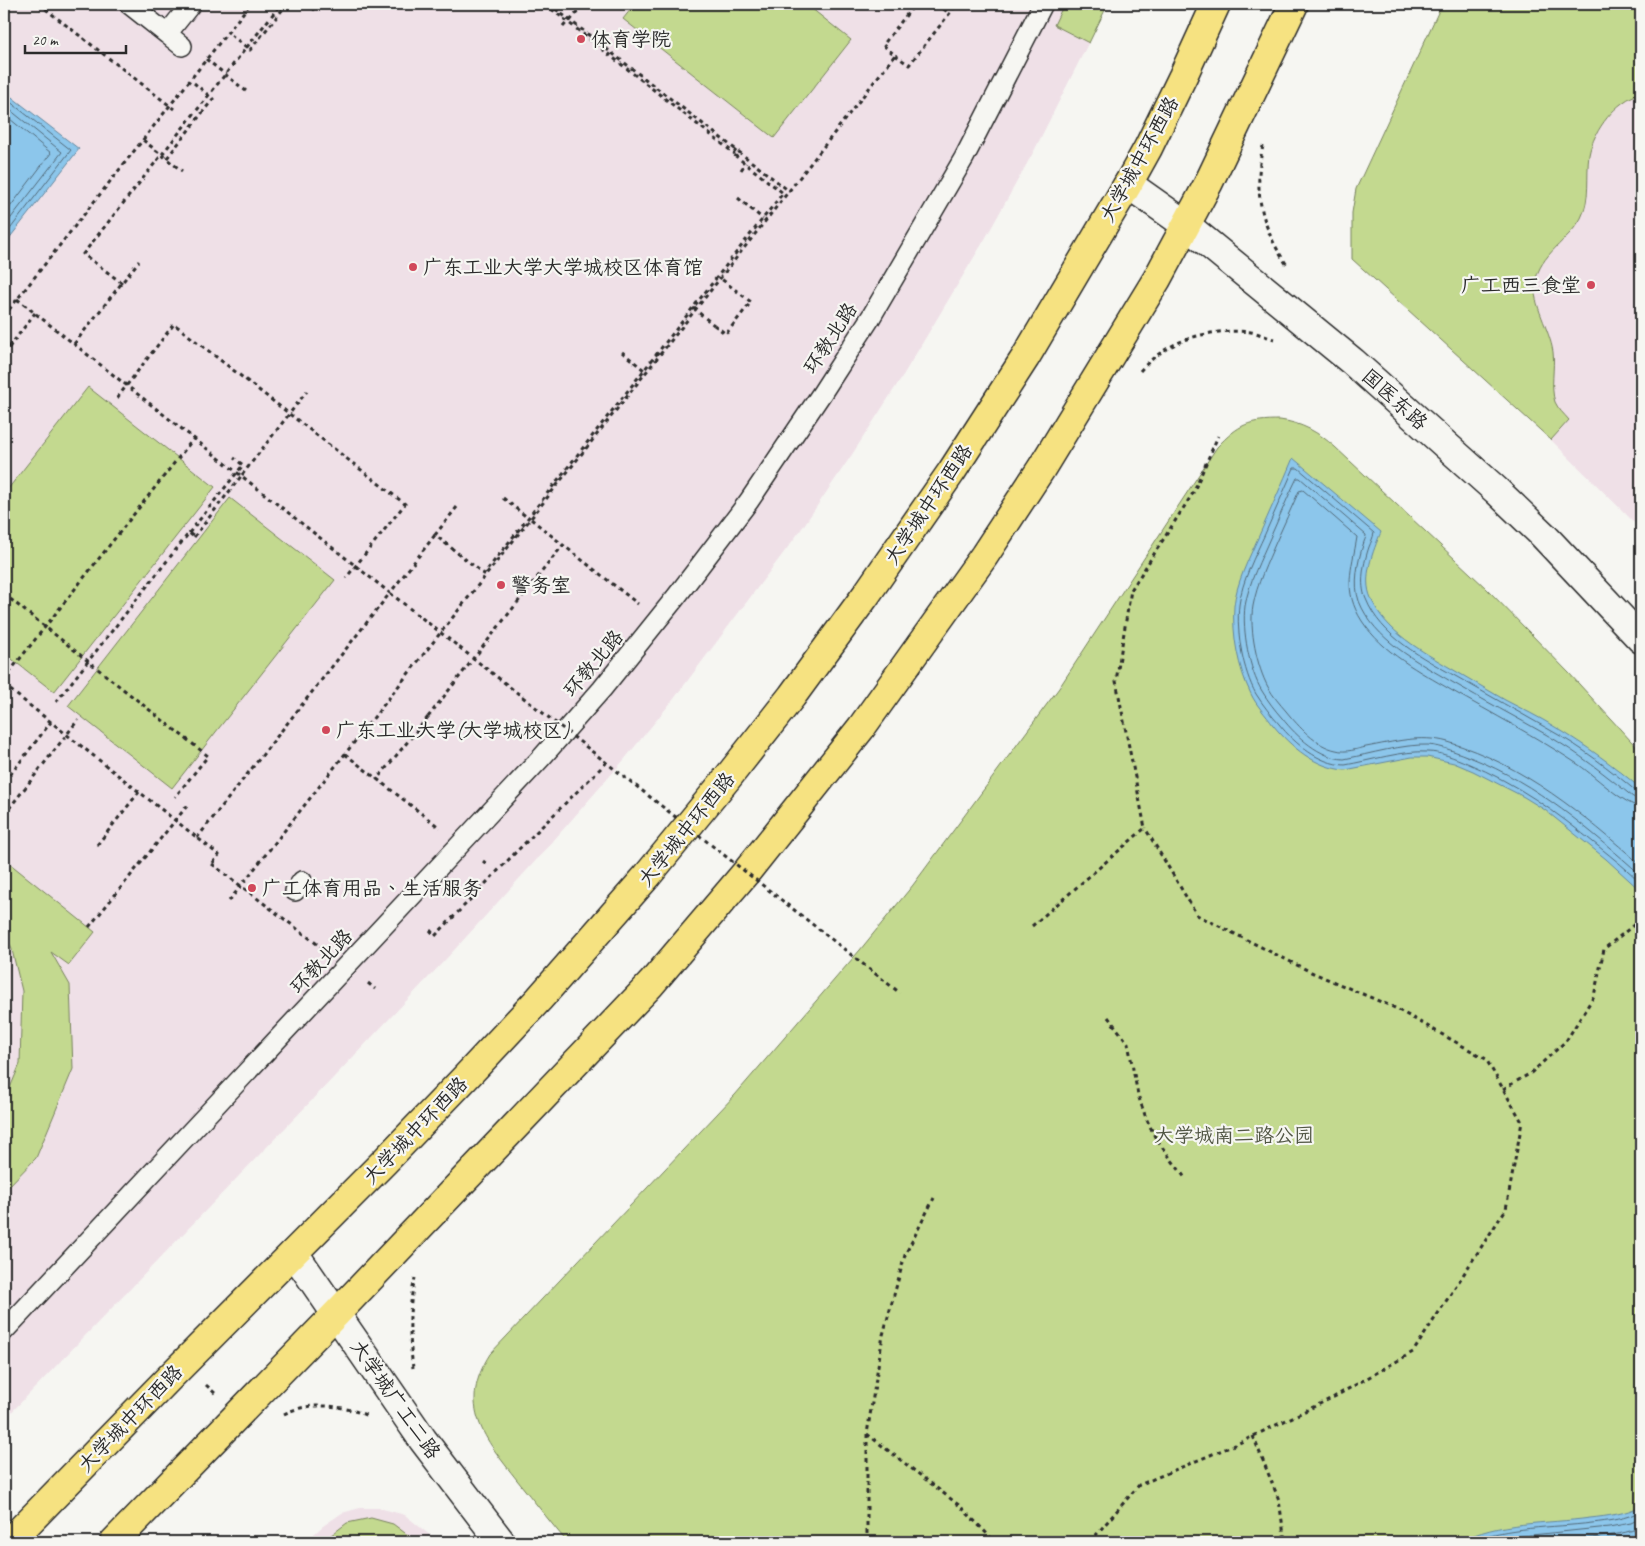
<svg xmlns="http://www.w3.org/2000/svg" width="1645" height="1546" viewBox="0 0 1645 1546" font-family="Caveat,'LXGW WenKai TC',sans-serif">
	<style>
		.built { fill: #efe0e7 }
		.green { fill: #c3d98f; stroke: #77825d }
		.water { fill: #8cc6eb; stroke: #65889e }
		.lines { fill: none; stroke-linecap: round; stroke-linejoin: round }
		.shore { stroke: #526978; stroke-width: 1 }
		.lane-casing { stroke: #2b2b2b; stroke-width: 22 }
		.secondary-casing { stroke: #2b2b2b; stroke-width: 31 }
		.primary-casing { stroke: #2b2b2b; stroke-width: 31 }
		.path { stroke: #2b2b2b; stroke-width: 3; stroke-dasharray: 4 4; stroke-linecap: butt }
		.lane { stroke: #f6f6f2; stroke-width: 19 }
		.secondary { stroke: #f6f6f2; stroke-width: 28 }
		.primary { stroke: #f6e281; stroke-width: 28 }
		.path-bridge { stroke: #2b2b2b; stroke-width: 3; stroke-dasharray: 4 4; stroke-linecap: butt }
		.poi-dot { fill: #d1495b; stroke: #f6f6f2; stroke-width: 2 }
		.labels { text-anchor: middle; stroke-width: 4.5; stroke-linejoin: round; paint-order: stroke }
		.poi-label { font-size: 20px; fill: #2b2b2b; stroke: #f6f6f2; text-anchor: start }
		.street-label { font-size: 20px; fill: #2b2b2b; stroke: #f6f6f2 }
		.park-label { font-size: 20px; fill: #515644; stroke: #f6f6f2 }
	</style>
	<rect width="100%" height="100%" fill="#f6f6f2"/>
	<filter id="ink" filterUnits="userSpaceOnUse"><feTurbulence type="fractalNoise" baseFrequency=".02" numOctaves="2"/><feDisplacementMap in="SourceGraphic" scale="10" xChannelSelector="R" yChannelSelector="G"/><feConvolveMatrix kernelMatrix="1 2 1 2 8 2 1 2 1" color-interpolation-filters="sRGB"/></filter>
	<g filter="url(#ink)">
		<path class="built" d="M4 4H1108L1034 151 985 239 902 377 853 453 800 531 673 700 623 761 539 857 446 959 316 1096 4 1420Z
			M1442 4H1641V529L1551 440 1352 259V213L1356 189Z
			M360 1508H379L405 1515 431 1536 437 1542H305L323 1526 342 1513Z"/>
		<path class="green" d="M635 4H806L851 40 774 138 623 19Z
			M1064 4H1108L1089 43 1054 25Z
			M1442 4H1641V93C1616 101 1594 129 1589 155 1586 176 1591 199 1581 218 1568 242 1540 253 1535 283 1532 304 1550 330 1553 352 1555 368 1550 387 1555 402 1558 409 1564 414 1569 420L1551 440 1352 259V213L1356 189Z
			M88 387 215 487 54 692 4 653V494Z
			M1280 420C1302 423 1318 432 1335 447L1486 588 1569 673 1641 752V1542H567C550 1522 534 1501 517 1480 484 1438 457 1406 490 1354L735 1095 860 950 913 885 1059 688 1217 447C1239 424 1249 420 1280 420Z
			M230 498 335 580 172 788 68 706Z
			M4 859 95 932 69 965 51 952 70 985 73 1069 36 1158 4 1191V1102L20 1064 22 991 11 946 4 936Z
			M371 1518 393 1524 417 1542H322L347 1523Z"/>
		<path class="water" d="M4 91 79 149 4 245Z
			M1293 458 1381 532C1373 551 1362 578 1371 598 1385 632 1422 651 1452 669 1470 679 1487 690 1505 700 1522 709 1539 717 1555 727 1585 745 1615 766 1641 789V891L1606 859 1545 810 1524 797 1473 771 1454 763 1427 757H1412L1345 770C1316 768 1291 747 1273 725 1266 715 1256 705 1251 694 1238 668 1232 635 1234 606 1236 584 1249 558 1258 538 1270 511 1282 484 1293 458Z
			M1641 1506V1542H1459C1497 1521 1547 1524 1590 1518 1608 1516 1625 1514 1641 1506Z"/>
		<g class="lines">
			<path class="shore" d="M4 97 71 150 4 237
				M4 105 62 152 4 227
				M4 114 51 153 4 215
				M1641 793 1637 792C1610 769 1581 747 1550 730 1519 712 1488 695 1457 677 1423 658 1381 637 1366 599 1359 584 1364 562 1369 547 1371 542 1373 538 1374 533L1298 468H1294C1284 490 1275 512 1265 534 1255 556 1242 581 1239 605 1236 632 1243 671 1256 694 1263 705 1271 715 1279 724 1295 744 1319 764 1345 765 1369 761 1404 750 1427 752 1441 752 1455 758 1467 763 1518 784 1556 812 1598 846 1613 858 1628 870 1641 883
				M1641 799 1633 797C1606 775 1578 753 1547 735 1516 717 1483 700 1452 682 1418 662 1374 640 1359 601 1353 584 1358 561 1363 545 1364 541 1366 538 1366 535L1300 478H1297C1287 498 1279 518 1270 538 1261 559 1249 582 1245 606 1242 630 1249 670 1262 691 1268 701 1275 710 1282 718 1297 737 1320 758 1344 759 1370 754 1403 744 1428 745 1443 746 1458 753 1472 758 1537 784 1589 829 1641 875
				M1641 807C1625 806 1592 773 1576 763 1535 736 1493 714 1451 690 1419 671 1383 653 1362 621 1342 590 1352 569 1357 537L1303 490 1299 491C1291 508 1284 525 1276 542 1267 563 1257 584 1253 606 1249 629 1257 667 1268 687 1273 696 1280 704 1286 711 1299 727 1316 746 1336 750 1346 753 1357 749 1366 747 1394 742 1420 734 1448 742 1523 764 1584 815 1641 865
				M1469 1542C1507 1526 1552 1528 1592 1523 1609 1521 1626 1519 1641 1511
				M1489 1542 1522 1536 1609 1527 1631 1523 1641 1518
				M1541 1542C1568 1540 1618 1538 1641 1527"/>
			<defs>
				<path id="lane" d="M129 4 167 34 191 4
					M167 34 182 46
					M295 891 302 881
					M4 1331 542 757 602 689 676 597 749 501 822 393 871 317 964 158 1043 4"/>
				<path id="secondary" d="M1128 184 1186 225 1353 362 1497 491 1543 535 1641 639
					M294 1253 423 1440 501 1542"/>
				<path id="primary" d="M9 1542 171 1376 384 1162 464 1079 539 999 647 876 729 776 792 696 866 595 952 471 1025 358 1128 184 1148 148 1183 76 1216 4
					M114 1542 336 1314 651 984 748 870 861 728 984 556 1041 469 1157 279 1208 184 1294 4"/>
			</defs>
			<use href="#lane" class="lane-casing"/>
			<use href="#secondary" class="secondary-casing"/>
			<use href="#primary" class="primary-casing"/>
			<path class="path" d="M39 4 174 109
				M307 4 315 10
				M545 4 735 154
				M549 4 789 191 895 55 883 45 911 9 904 4
				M937 4 949 13
				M570 21 584 4
				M563 27 569 20
				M231 35 250 50 287 4
				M581 39 584 35
				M895 55 909 65 957 4
				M1263 146C1253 191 1261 227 1287 265
				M167 158 213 99 194 83
				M741 170 746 163
				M738 198 763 219
				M122 283 83 254 281 4
				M714 325 726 334 751 302 720 278
				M74 344 139 261
				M622 352 644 370
				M1140 371C1168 339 1210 328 1251 332 1258 333 1266 337 1274 339
				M117 398 174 324 405 504 346 578
				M242 475 307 391
				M503 498 528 518
				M457 507 435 535 484 574 783 193 733 154 736 150
				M531 519 563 545
				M189 533 243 465 234 458
				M517 603 563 545 638 604
				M123 689 208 756 175 797
				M56 702 189 533 194 537
				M428 717 377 779 440 828
				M345 754 377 779
				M10 775 51 722
				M4 815 78 720
				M97 845 139 792
				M483 861 489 866
				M212 864 325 950
				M229 901 789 191
				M1032 926 1145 828 1116 681 1131 590 1193 493 1218 436
				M89 927 187 806
				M430 930 435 936 516 852 606 763
				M368 983 375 989
				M1108 1017 1128 1043 1138 1095 1146 1118 1156 1139 1186 1179
				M1503 1089 1531 1073 1566 1041 1594 996 1604 949 1641 919
				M413 1368C409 1337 408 1308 415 1278
				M206 1385 216 1394
				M284 1414C309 1401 343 1405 368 1416
				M867 1434 960 1506 995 1542
				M1253 1436 1279 1500 1285 1542
				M867 1542V1434L883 1335 905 1255 934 1198
				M1090 1542 1139 1485 1239 1443 1334 1397 1413 1352 1506 1209 1522 1122 1486 1059 1393 1007 1311 972 1197 915 1145 828"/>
			<use href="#lane" class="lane"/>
			<use href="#secondary" class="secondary"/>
			<use href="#primary" class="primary"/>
			<path class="path-bridge" d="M206 59 246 91
				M143 140 182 171
				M17 299 390 593 435 535
				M693 308 714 325
				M4 316 250 4
				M4 354 35 313
				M194 537 242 475
				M4 594 123 689
				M4 679 194 438
				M4 685 219 855 212 864
				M428 717 517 603
				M197 838 390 593 900 993"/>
		</g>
	</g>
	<g class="poi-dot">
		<circle cx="581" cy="39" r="5"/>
		<circle cx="413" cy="267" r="5"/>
		<circle cx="1591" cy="285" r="5"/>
		<circle cx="501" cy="585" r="5"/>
		<circle cx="326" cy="730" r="5"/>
		<circle cx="252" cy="888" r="5"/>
	</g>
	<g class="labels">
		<g class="poi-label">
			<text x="591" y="46">体育学院</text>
			<text x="423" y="274">广东工业大学大学城校区体育馆</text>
			<text x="1581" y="292" text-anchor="end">广工西三食堂</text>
			<text x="511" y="592">警务室</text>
			<text x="336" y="737">广东工业大学(大学城校区)</text>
			<text x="262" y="895">广工体育用品、生活服务</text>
		</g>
		<g class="street-label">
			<text transform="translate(1139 159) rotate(-61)" y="7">大学城中环西路</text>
			<text transform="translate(830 338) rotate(-57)" y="7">环教北路</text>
			<text transform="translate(1395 399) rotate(42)" y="7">国医东路</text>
			<text transform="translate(928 504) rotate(-56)" y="7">大学城中环西路</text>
			<text transform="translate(593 663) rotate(-50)" y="7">环教北路</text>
			<text transform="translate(686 829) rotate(-51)" y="7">大学城中环西路</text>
			<text transform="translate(321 961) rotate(-47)" y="7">环教北路</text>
			<text transform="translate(415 1130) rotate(-46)" y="7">大学城中环西路</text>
			<text transform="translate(396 1399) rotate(55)" y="7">大学城广工二路</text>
			<text transform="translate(130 1418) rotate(-46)" y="7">大学城中环西路</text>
		</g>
		<g class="park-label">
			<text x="1234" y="1142">大学城南二路公园</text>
		</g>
	</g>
	<rect width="1645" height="1546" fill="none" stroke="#f6f6f2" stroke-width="20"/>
	<rect x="10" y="10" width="1625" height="1526" fill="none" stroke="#2b2b2b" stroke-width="2" filter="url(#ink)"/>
	<path d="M25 45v8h101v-8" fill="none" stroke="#2b2b2b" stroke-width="2.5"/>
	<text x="32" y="45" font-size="15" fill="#2b2b2b" stroke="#f6f6f2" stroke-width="4" paint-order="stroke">20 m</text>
</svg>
